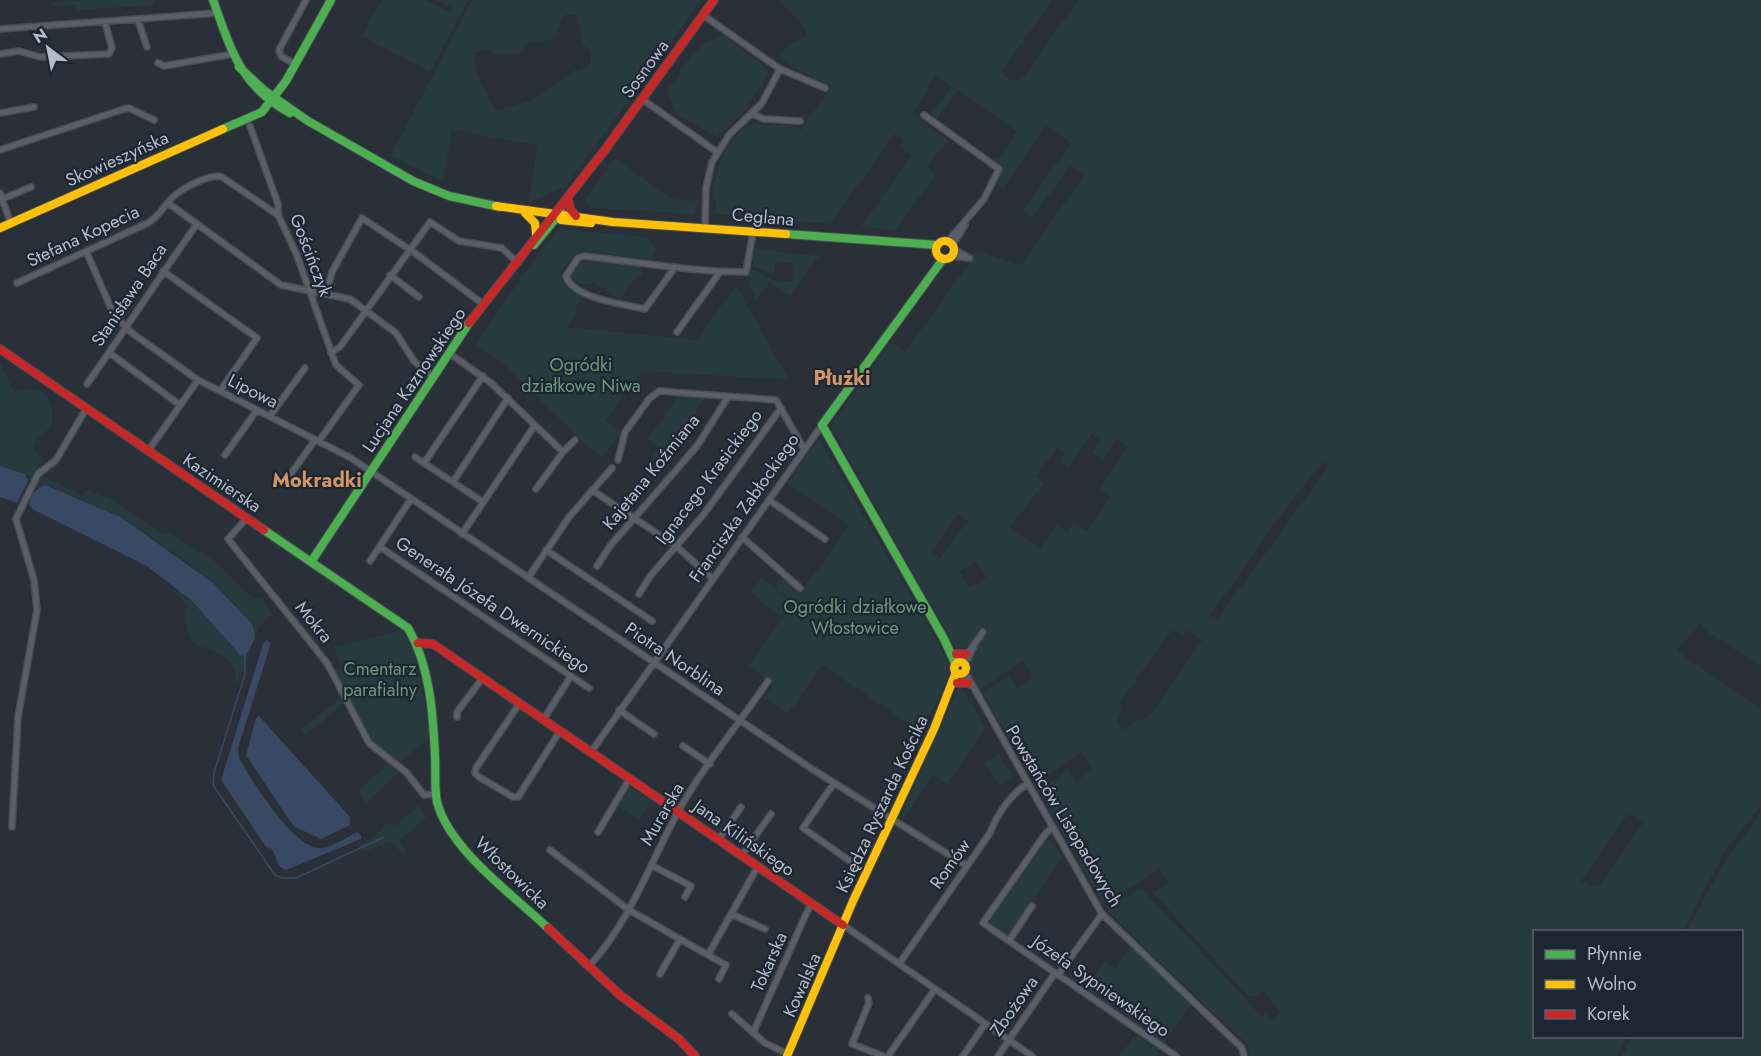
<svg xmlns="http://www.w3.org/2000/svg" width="1761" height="1056" viewBox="0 0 1761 1056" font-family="Jost,sans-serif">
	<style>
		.green { fill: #273a3e; fill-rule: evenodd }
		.water { fill: #384963 }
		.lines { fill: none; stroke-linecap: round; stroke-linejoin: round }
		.stream { stroke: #384963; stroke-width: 1.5 }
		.street-casing { stroke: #484c53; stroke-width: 8 }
		.fast-casing { stroke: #484c53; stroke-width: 10 }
		.slow-casing { stroke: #484c53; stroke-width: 10 }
		.jam-casing { stroke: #484c53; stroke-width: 10 }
		.street { stroke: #5a5e66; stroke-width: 5 }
		.fast { stroke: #4caf50; stroke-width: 8 }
		.slow { stroke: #ffc107; stroke-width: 8 }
		.jam { stroke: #c62828; stroke-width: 8 }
		.labels { text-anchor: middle; stroke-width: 4.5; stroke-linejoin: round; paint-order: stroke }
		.street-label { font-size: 18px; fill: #b4bcc9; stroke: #1d2633 }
		.park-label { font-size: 18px; fill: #6b9a76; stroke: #1d2633 }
		.neighbourhood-label { font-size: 20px; font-weight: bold; fill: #d59563; stroke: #1d2633 }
	</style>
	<rect width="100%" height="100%" fill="#2a3038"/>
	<path class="green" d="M91 0H154L155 5 77 10 76 5 52 7 50 2Z
		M384 0H426L449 11 451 7 437 0H468L430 72 362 36 379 3Z
		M472 0H701L566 186 529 202 537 145 452 130 443 181 391 155ZM577 14 583 45 591 51 590 66 573 71 531 101 496 110 477 74 473 53 489 50 496 53H523L525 43 554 39 565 15Z
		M778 0H1053L1001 72 1011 81 1022 79 1078 0H1761V667L1702 628 1703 621 1677 651 1761 709V805L1724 853 1683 931 1534 932V1036L1627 1037 1617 1056H1250L1249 1046 1109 913 1108 908 1139 889 1143 890 1262 1017 1266 1013 1273 1020 1281 1013 1262 990 1256 996H1248L1153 893 1168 883 1158 867 1144 879 1105 902 1101 900 1078 861 1090 843 1079 832 1070 846 1039 792 1068 769 1076 781 1092 770 1082 752 1035 785 983 693 1009 676 1016 688 1033 678 1023 661 979 690C963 662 970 660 986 634L980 630 964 650 956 649 832 429V424L891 342 905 352 978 251 1021 265 1084 175 1070 166 1032 218 1022 211 1071 143 1046 126 1003 189 996 184 1004 168 992 159 999 157 1017 132 958 90 937 119 931 115 951 86 936 75 912 114 948 139 927 167 936 174 896 230 861 227 911 156 899 147 903 140 895 134 830 224 715 214 716 201 713 197C715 172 725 137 751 125 756 123 764 126 769 125 782 124 789 124 801 130L831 86 792 67 778 56 788 46 807 36 802 24ZM1092 434 1101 440 1092 453 1103 461 1117 439 1128 447 1100 488 1111 497 1086 531 1074 523 1067 532 1057 525 1040 548 1010 528 1044 483 1036 477 1057 448 1065 453 1060 462 1068 468ZM1322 462 1329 466 1218 618 1207 620 1274 525ZM958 514 968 520 940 558 931 552ZM976 562 986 578 969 588 959 571ZM1172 630 1183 636 1187 630 1202 641 1149 717 1136 721 1123 730 1118 721 1123 707 1119 704ZM1628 814 1643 823 1598 888 1581 881Z
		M724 36 762 64 768 74 746 110 716 137 677 114 667 91C682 71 696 39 724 36Z
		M615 158 672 199 699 201 694 214 590 208 586 198Z
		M559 229 647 237 657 249 651 260 582 251 575 254 560 274 563 283 582 297 575 308 577 314 568 327 697 340 736 285 789 380 642 371 606 420 620 432 618 435 602 457 592 450 503 364 475 345 532 262Z
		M755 249 819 256 790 296 770 283 756 300 750 284V272L753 270 773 280 793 282 795 264 776 261 774 275 752 266Z
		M587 260 641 267 643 274 630 284 621 300 595 283 581 285 571 277 579 263Z
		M0 362 14 392C41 381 60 400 50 428L37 439 33 451 43 458 33 477 0 466Z
		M678 396 705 398 654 469 647 464 659 447 648 439Z
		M819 439 950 664 948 676 924 730H918L822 665 788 714 764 698 773 684 749 665 800 593 792 602 776 588 785 578 801 592 849 526 787 483Z
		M42 476 83 496 86 490 110 499 163 533H170L219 564 252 598 262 599 273 614 259 627 237 686C235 642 198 655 190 638 186 630 186 618 185 609L189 606 174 591 176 589 192 601 237 652 253 625C198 562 121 508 39 487L32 493Z
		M762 578 792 603 780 617 750 592Z
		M400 631 408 638 414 651 431 733 430 738 396 764 369 741 333 670 342 668 334 647Z
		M961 686 986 728 947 784 934 775 904 818 900 816 958 688Z
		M342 697 345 703 304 736 299 730Z
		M998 754 1014 777 1000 786 985 763Z
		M389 763 400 771 366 803 358 791Z
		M628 786 651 801 639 820 616 805Z
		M419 805 426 818 400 840 407 854 405 856 391 842 362 852 359 846 376 836 384 824 396 825Z
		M1761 812V1056H1622L1632 1037 1742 1036V932L1687 931 1719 871Z
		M1049 837 1062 858 1010 933H1005L991 924 990 919Z
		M1131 946 1191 1004 1164 1043 1086 989 1105 961 1116 968Z
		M1135 1034 1159 1050 1155 1056H1120Z"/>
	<path class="water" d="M0 466 25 474 28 481 17 503 0 497Z
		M45 485 122 518 213 583 253 625 255 638 248 652 241 656 192 601 147 566 32 509 29 504C31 495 36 488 45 485Z
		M267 640 271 643 238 748 239 758C252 781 291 845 318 848 328 850 347 837 357 832L361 836V839L286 870 279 866 272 849 266 847 221 780 263 644Z
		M259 716 350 817V825L321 839 295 827 290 821 246 755 256 718Z"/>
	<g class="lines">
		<path class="stream" d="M245 653V674L214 773 213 785 275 875 282 878H296L384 837"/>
		<defs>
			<path id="street" d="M703 15 780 69 825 88
				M138 20 147 47
				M0 29 218 13
				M0 54 19 51 40 57 109 54 112 48 105 22
				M158 63 164 66 233 54
				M294 64 281 56 279 50 306 0
				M642 99 717 152
				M0 113 34 107
				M753 114 764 119 800 121
				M924 115 999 169 984 199 948 241
				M250 126 278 204V215L296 253 336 365 359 385 319 441
				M0 150 124 109 129 108 154 120
				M0 193 11 224
				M2 199 31 187
				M168 203 281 285 350 299 396 333 414 361 433 377
				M705 228 706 188 712 162 729 135 762 103 780 69
				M953 244 965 225
				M955 250 966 256
				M86 251 114 315 132 333 198 380
				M953 256 970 258
				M675 267 645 309C624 304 573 299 566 276L578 258 584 256C638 262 692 272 746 272L753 232
				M163 271 257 338 220 391
				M390 275 419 297
				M17 283 148 223C160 216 165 204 174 196 183 188 211 173 222 177L278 215
				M326 294 332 272 362 218 415 253 483 304
				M677 332 720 272
				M331 353 340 347 430 222 459 241 502 248 518 263
				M449 353 491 383 563 452
				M111 354 180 405
				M87 384C124 332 159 277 197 224
				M270 416 305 368
				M148 451 198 380 220 391 351 458 812 769 967 866
				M225 455 257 410
				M415 457 483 502
				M618 460 625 432 649 399 659 391 776 400 804 449
				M424 463 483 376
				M285 482 315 440
				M453 482 508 398
				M536 489 563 452 575 440
				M592 490 676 546 713 579
				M769 500 825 539
				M247 518 228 539 327 663 369 743 407 773 424 795 435 794
				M462 534 535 425
				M742 537 800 588
				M380 547 589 688
				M546 550 652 621
				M370 561 411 499
				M597 566 610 546 697 446 728 397
				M528 578 569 517 612 468
				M639 594 651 575 704 514 781 408
				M961 663 983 632
				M965 665 974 646
				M965 672 1102 914 1242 1048 1244 1056
				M962 674 970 685
				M519 704 476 768 475 773 479 777 513 797H518L560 731
				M619 710 654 734
				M457 717V712L482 679
				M543 720 571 676
				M683 746 710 764
				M591 752 822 425
				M834 783 803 828 867 873
				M12 827 18 717 37 610 34 580 16 519 38 474 56 460 86 409
				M1052 828 1046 833 983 923 1176 1056
				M598 832 630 778
				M719 839 741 807
				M550 850 629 910 708 955
				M742 855 771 814
				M651 865 691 886 685 897
				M731 914 765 929
				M843 925 1032 1056
				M1009 941 1032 906
				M899 964 990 833C996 816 1011 794 1027 784
				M589 966C630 922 649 865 678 812 703 766 739 724 768 681
				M660 974 680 939
				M1058 975 1102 914
				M719 979 726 965 708 955 758 866
				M868 998 869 1003 852 1044 883 1056
				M732 1014 765 1043 788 1054
				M753 1033 811 903
				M888 1056 935 989
				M963 1056 985 1024
				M998 1056 1055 973"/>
			<path id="fast" d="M213 0C231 50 241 87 290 113
				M239 67 265 91 308 121 413 181 449 196 500 207
				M223 129 262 112 286 81 331 0
				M786 234 937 245
				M534 245 561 212
				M943 259 822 425 944 639 956 665
				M264 530 408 628C430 666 433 713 435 756 436 771 434 788 437 802 449 849 513 895 548 928
				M311 562 469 323"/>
			<path id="slow" d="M496 206 613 222 786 234
				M525 213 535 223 536 234
				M561 220 591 223
				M0 228 223 129
				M936 250a9 9 0 1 1 18 0a9 9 0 1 1-18 0Z
				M954 668a6 6 0 1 1 12 0a6 6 0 1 1-12 0Z
				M787 1056 853 901 934 729 956 672"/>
			<path id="jam" d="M599 158 714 0
				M569 202 570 209 576 216
				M469 323 600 156
				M0 349 264 530
				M418 643 433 644 843 925
				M956 654H966
				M957 683H968
				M548 928 620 995 679 1039 695 1056"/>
		</defs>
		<use href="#street" class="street-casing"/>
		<use href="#fast" class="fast-casing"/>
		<use href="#slow" class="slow-casing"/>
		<use href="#jam" class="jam-casing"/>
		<use href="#street" class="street"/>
		<use href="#fast" class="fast"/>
		<use href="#slow" class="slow"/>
		<use href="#jam" class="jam"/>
	</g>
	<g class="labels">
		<g class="street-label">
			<text transform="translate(645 69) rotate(-54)" y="6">Sosnowa</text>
			<text transform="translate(117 159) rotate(-24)" y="6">Skowieszyńska</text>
			<text transform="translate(763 217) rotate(5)" y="6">Ceglana</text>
			<text transform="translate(83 236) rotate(-25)" y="6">Stefana Kopecia</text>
			<text transform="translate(311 255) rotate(69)" y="6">Gościńczyk</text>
			<text transform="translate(129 295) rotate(-56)" y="6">Stanisława Baca</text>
			<text transform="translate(414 380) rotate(-56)" y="6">Lucjana Kaznowskiego</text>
			<text transform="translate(253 391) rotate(27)" y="6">Lipowa</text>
			<text transform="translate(651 472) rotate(-51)" y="6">Kajetana Koźmiana</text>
			<text transform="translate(709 477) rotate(-53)" y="6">Ignacego Krasickiego</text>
			<text transform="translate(222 483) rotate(34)" y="6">Kazimierska</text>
			<text transform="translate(744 508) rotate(-55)" y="6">Franciszka Zabłockiego</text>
			<text transform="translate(493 605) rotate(34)" y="6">Generała Józefa Dwernickiego</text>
			<text transform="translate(314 622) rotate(51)" y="6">Mokra</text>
			<text transform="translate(675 659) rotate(34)" y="6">Piotra Norblina</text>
			<text transform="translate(882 804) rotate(-65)" y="6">Księdza Ryszarda Kościka</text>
			<text transform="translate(662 814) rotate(-60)" y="6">Murarska</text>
			<text transform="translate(1064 816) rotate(59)" y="6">Powstańców Listopadowych</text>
			<text transform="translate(744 838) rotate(35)" y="6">Jana Kilińskiego</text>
			<text transform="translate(950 864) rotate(-55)" y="6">Romów</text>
			<text transform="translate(512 873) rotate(44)" y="6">Włostowicka</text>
			<text transform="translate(769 962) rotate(-66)" y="6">Tokarska</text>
			<text transform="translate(802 985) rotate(-66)" y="6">Kowalska</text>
			<text transform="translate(1101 986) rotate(35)" y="6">Józefa Sypniewskiego</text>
			<text transform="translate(1014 1006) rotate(-55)" y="6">Zbożowa</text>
		</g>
		<g class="park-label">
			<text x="581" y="371">Ogródki<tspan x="581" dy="21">działkowe Niwa</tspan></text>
			<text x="855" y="613">Ogródki działkowe<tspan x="855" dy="21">Włostowice</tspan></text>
			<text x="380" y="675">Cmentarz<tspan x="380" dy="21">parafialny</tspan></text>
		</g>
		<g class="neighbourhood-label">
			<text x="842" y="385">Płużki</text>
			<text x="317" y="487">Mokradki</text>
		</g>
	</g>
	<rect x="1533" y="930" width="210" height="108" fill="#1d2633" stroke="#59626f" stroke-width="1.5"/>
	<rect x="1545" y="950" width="30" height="9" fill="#4caf50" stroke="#59626f" stroke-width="1.5"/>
	<text x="1587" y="960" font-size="18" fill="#b4bcc9">Płynnie</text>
	<rect x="1545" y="980" width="30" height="9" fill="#ffc107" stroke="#59626f" stroke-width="1.5"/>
	<text x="1587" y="990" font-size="18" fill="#b4bcc9">Wolno</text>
	<rect x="1545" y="1010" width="30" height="9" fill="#c62828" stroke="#59626f" stroke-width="1.5"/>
	<text x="1587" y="1020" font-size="18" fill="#b4bcc9">Korek</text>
	<g transform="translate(48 48) rotate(328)" stroke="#1d2633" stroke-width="4.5" paint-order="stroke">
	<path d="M0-4.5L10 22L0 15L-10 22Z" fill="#b4bcc9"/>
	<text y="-9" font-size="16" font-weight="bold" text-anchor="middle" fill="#b4bcc9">N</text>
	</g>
</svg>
